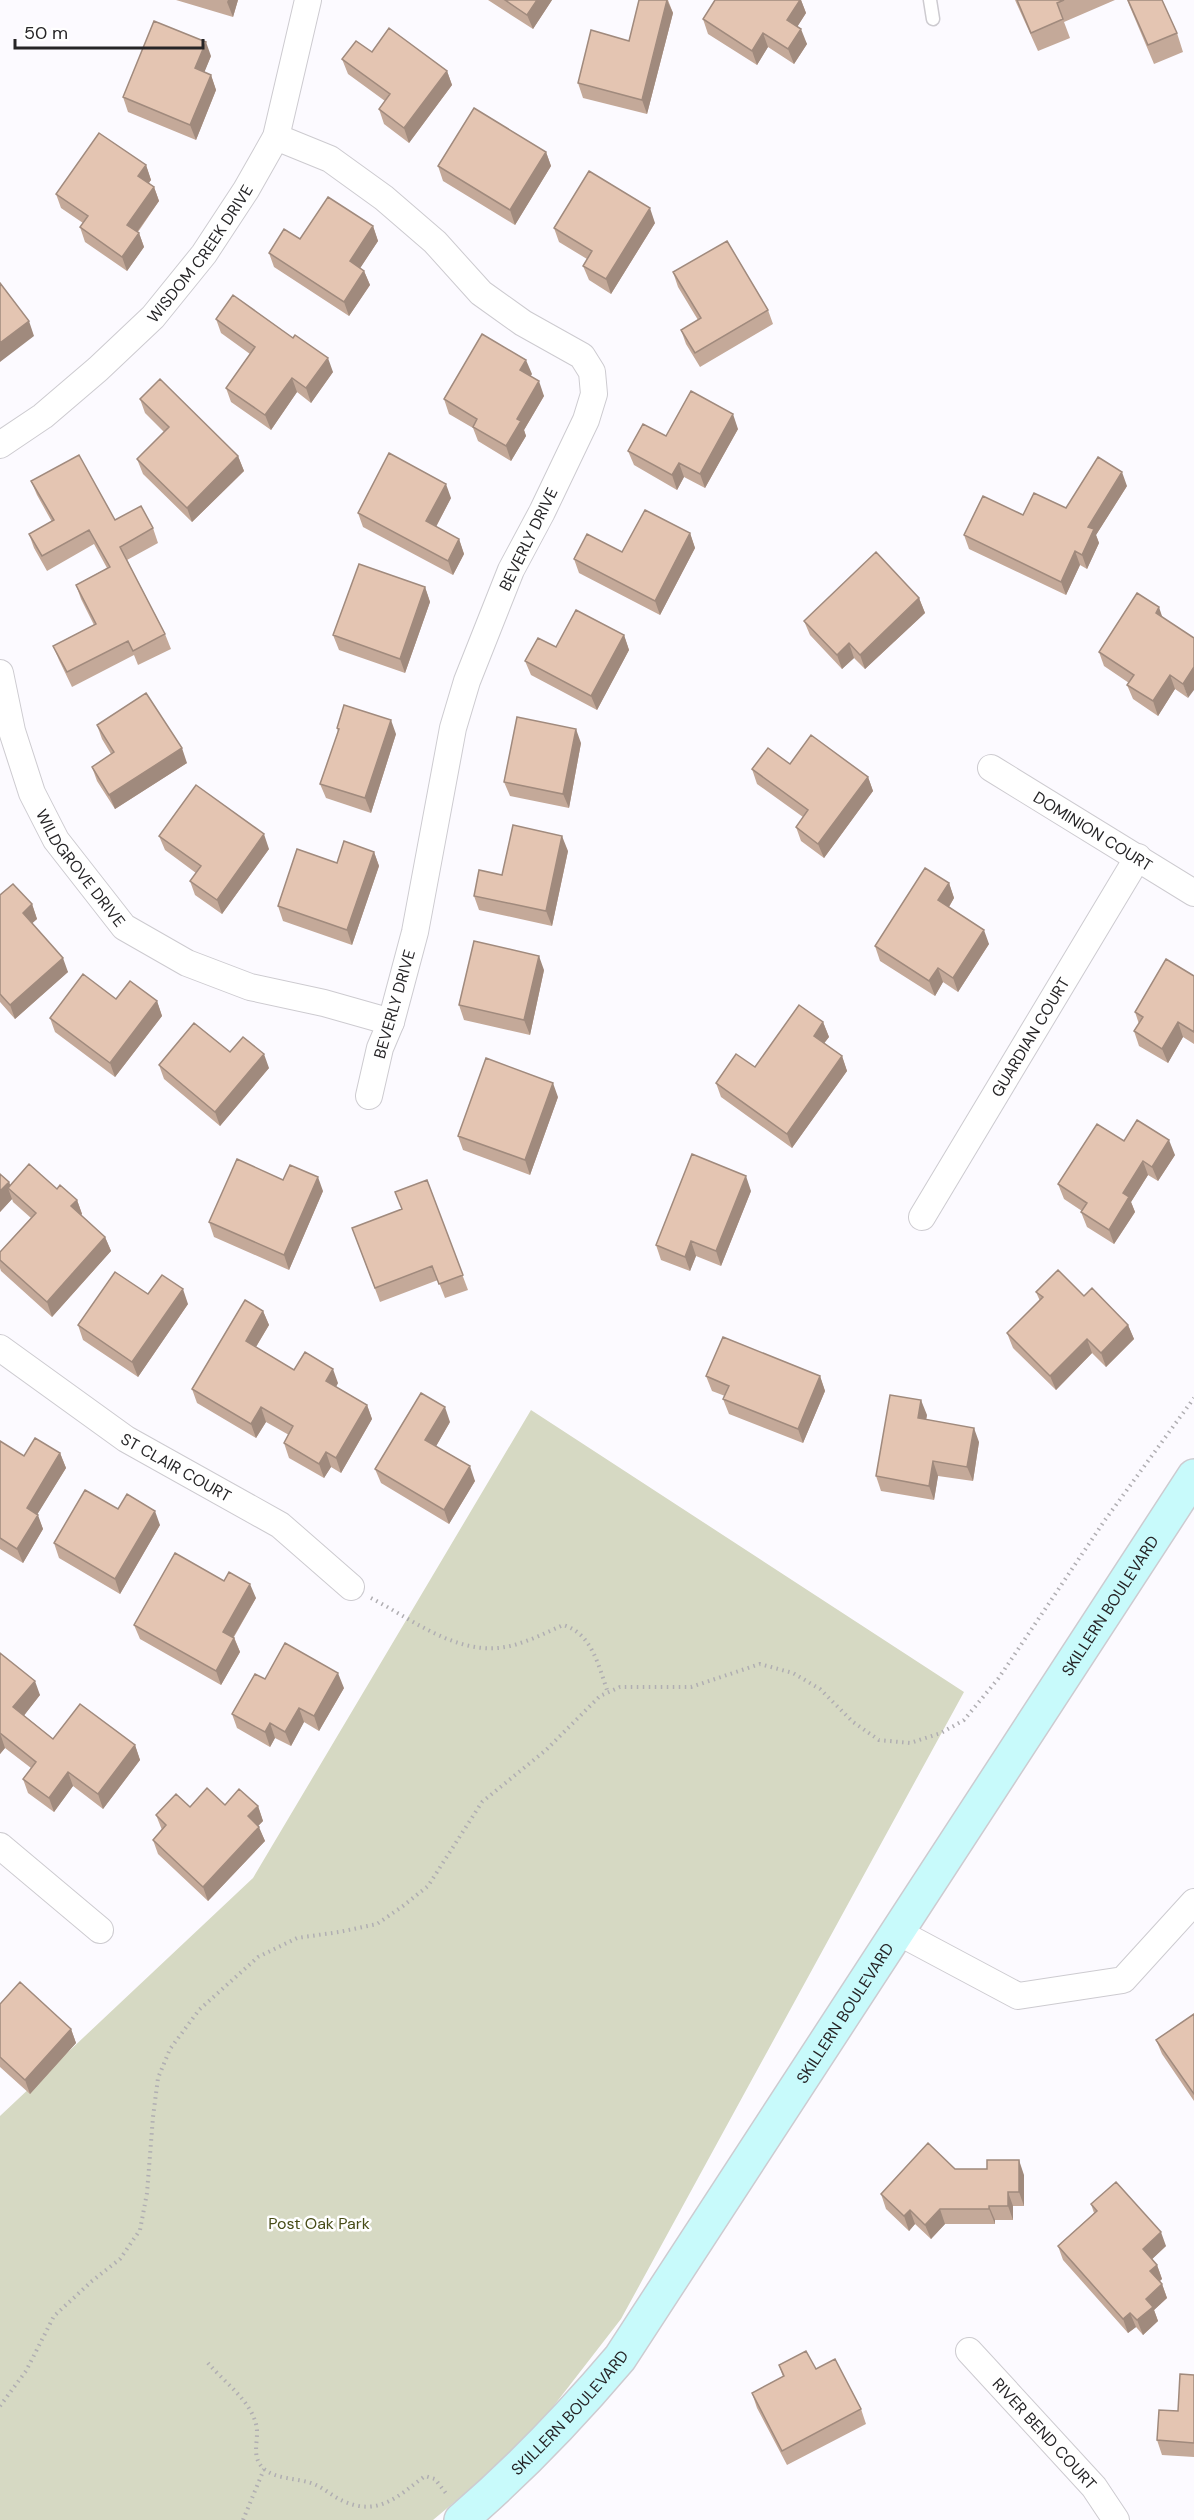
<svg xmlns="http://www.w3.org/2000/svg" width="1194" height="2520" viewBox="0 0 1194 2520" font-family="'DM Sans',sans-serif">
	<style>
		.green { fill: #d6d9c3 }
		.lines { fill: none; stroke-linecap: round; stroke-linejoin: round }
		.lane-casing { stroke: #cdcbd0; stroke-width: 15 }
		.street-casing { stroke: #cdcbd0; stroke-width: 28 }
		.secondary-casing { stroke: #cdcbd0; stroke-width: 36 }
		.path { stroke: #b0aeb2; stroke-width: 4; stroke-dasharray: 1.5 4.5; stroke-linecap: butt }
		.lane { stroke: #fff; stroke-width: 12 }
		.street { stroke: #fff; stroke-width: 26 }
		.secondary { stroke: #c8fafb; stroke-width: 33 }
		.wall { fill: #c4a999 }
		.shaded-wall { fill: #a08a7d }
		.building { fill: #e4c5b2; stroke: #a08a7d; stroke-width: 1.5 }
		.labels { text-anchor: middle; stroke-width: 5; stroke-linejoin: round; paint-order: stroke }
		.street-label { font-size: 16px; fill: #262527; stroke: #fff }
		.park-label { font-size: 16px; fill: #474c17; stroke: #fff }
	</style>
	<rect width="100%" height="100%" fill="#fcfaff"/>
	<path class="green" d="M531 1410 964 1692 621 2319 525 2443 433 2520H0V2116L253 1878Z"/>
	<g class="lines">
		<defs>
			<path id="lane" d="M930 0 933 19"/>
			<g id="street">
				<path d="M276 137 330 159 384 198 435 242 481 293 523 323 582 356 592 372 594 394 586 420 542 512 511 570 467 681 453 728 415 932 391 1022 380 1048 369 1096"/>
				<path id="s1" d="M0 445 43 416 98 369 153 317 204 254 246 190 276 137 308 0"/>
				<path id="s2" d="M0 673 12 731 32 793 56 840 124 927 187 963 250 987 324 1003 391 1022"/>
				<path id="s3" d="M991 768 1194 893"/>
				<path id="s4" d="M922 1217 1138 857"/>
				<path id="s5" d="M0 1348 126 1439 280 1525 351 1587"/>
				<path d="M0 1846 100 1930"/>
				<path d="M898 1932 1018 1996 1123 1980 1194 1902"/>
				<path id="s6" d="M969 2351 1094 2487 1116 2520"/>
			</g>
			<g id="secondary">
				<path id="s7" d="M461 2520C519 2470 570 2417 620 2358L1194 1476"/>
			</g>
		</defs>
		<use href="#lane" class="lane-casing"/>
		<use href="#street" class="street-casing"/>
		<use href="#secondary" class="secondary-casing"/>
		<path class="path" d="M371 1598C410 1618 452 1652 498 1648 520 1646 543 1634 563 1625 592 1633 599 1667 608 1693
			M208 2363C224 2382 250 2400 256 2424 260 2439 250 2455 263 2468 274 2479 296 2478 311 2483 323 2487 332 2496 343 2501 379 2517 398 2496 425 2476L435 2479 448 2496
			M0 2406 26 2371 54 2316 92 2281 120 2259 140 2230 147 2193 153 2117 158 2078 170 2049 199 2010 258 1957 297 1938 339 1932 377 1924 403 1906 428 1886 482 1802 546 1750 600 1696 620 1687H691L760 1664 793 1673 820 1689 853 1722 879 1740 910 1743 941 1733 964 1720 998 1679 1105 1520 1194 1398
			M243 2520 264 2469"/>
		<use href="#lane" class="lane"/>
		<use href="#street" class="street"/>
		<use href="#secondary" class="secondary"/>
	</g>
	<path class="wall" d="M176 0H238L233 17Z
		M488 0H552L533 29Z
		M639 0H668L673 13 647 114 583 98 578 83 629 41Z
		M715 0H801L806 13 797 27 807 44 794 64 768 47 757 65 708 34 703 19Z
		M1015 0H1115L1064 22 1070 38 1038 51Z
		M1127 0H1162L1177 33 1183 52 1154 64Z
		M372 52 447 71 452 85 409 143 384 124 379 109 385 101 348 74 342 59Z
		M211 56 204 72 211 75 216 90 196 140 128 112 123 97Z
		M546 152 551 166 515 225 443 181 438 166Z
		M146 165 151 180 149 183 154 187 159 201 138 232 139 233 144 247 127 271 85 242 80 227 83 223 61 208 56 194Z
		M655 223 611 294 589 280 583 266 587 259 559 242 554 228Z
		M373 226 378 241 360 268 364 271 370 285 349 316 274 267 269 253 300 239Z
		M673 272 768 310 773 324 700 367 686 344 681 330 698 320 678 287Z
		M216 319 333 372 311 403 297 392 271 430 231 402 226 388 250 354 221 333Z
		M532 374 530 376 544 396 524 430 526 436 511 461 478 441 473 428 449 414 444 399Z
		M140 399 238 456 244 471 192 522 143 474 137 459 164 432 145 413Z
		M738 429 705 488 684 477 677 490 634 465 628 451 666 436Z
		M31 481 115 520 153 528 158 543 127 560 165 634 171 649 138 665 134 655 72 687 59 660 53 646 94 625 81 599 76 585 107 568 94 544 47 571 34 548 29 534 52 522 37 495Z
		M1127 486 1096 535 1099 543 1087 569 1080 565 1066 595 969 549 964 535 1023 515 1066 508Z
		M451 498 436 527 459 539 464 554 453 575 363 527 358 513Z
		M690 533 695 548 660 615 579 573 574 559 622 552Z
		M425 587 430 602 405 673 339 650 333 635Z
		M919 598 925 613 865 669 854 658 842 669 810 635 804 621Z
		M1163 618 1188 698 1175 689 1158 716 1133 699 1127 685 1129 683 1104 666 1099 652Z
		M624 635 629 650 597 710 531 675 525 661 556 647Z
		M97 725 187 763 115 809 97 781 92 767 111 754 102 739Z
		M337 728 396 734 371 813 326 798 320 784 338 732Z
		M581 743 569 808 510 796 504 782Z
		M790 764 868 777 873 791 824 858 801 841 796 827 803 817 757 784 752 769Z
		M159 836 269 849 222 914 195 895 190 881 196 873 165 850Z
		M568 851 552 926 479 910 474 896 502 875Z
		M374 852 379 866 352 945 283 921 278 906 337 863Z
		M949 883 954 898 949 907 989 944 958 992 943 982 935 996 880 961 875 946Z
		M0 895 32 904 37 919 32 923 68 972 15 1019 0 1002Z
		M544 970 530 1035 464 1020 459 1005Z
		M1194 976V1044L1183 1037 1168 1063 1139 1046 1134 1031 1139 1024 1135 1012Z
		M116 999 157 1001 162 1016 115 1077 55 1032 50 1018Z
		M823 1022 829 1037 824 1043 842 1056 847 1071 792 1148 721 1097 716 1083 755 1067Z
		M230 1052 269 1068 220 1126 164 1079 159 1065Z
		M558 1097 530 1175 463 1150 458 1136Z
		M1124 1141 1175 1155 1158 1181 1148 1175 1131 1202 1135 1212 1114 1244 1087 1227 1081 1212 1082 1211 1064 1199 1058 1184Z
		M0 1174 9 1182 10 1185 57 1189 77 1200 82 1214 81 1215 105 1237 111 1251 52 1317 1 1271 0 1268V1252L31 1218 13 1202 12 1199 0 1212Z
		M283 1180 323 1191 289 1270 214 1237 209 1222Z
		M427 1180 468 1290 445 1298 438 1280 380 1302 352 1228 401 1210Z
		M751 1191 721 1266 696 1256 690 1271 661 1260 656 1245Z
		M1036 1292 1084 1296 1128 1325 1134 1339 1106 1367 1092 1353 1056 1390 1013 1348 1007 1333 1040 1301Z
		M148 1294 188 1304 138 1377 83 1340 78 1325Z
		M263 1311 269 1325 256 1347 294 1370 338 1383 336 1387 367 1405 372 1419 341 1473 331 1467 324 1478 289 1458 284 1443 289 1435 266 1422 256 1438 197 1403 192 1389Z
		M706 1376H820L825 1391 803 1443 729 1414 723 1399 725 1396 712 1391Z
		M927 1415 926 1419 979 1442 973 1481 938 1476 934 1500 881 1491 876 1476Z
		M450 1422 436 1446 475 1481 449 1524 381 1483 375 1469Z
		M0 1441 24 1456 60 1453 66 1468 37 1514 43 1529 23 1563 0 1549Z
		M118 1509 160 1525 120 1594 59 1558 54 1543Z
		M224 1581 256 1598 234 1637 240 1652 221 1685 140 1639 134 1625Z
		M0 1653 40 1695 24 1715 53 1739 135 1745 140 1760 103 1809 73 1786 54 1812 28 1793 23 1779 31 1768 5 1748 0 1754Z
		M265 1679 344 1688 319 1731 304 1722 291 1746 275 1738 270 1747 237 1728 232 1714Z
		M225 1805 258 1806 263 1821 258 1826 265 1841 208 1901 158 1854 153 1840 162 1830 156 1815 190 1807Z
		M0 2004 71 2029 76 2043 30 2094 0 2067Z
		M1194 2014V2101L1162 2054 1156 2040Z
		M955 2169 1024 2175V2206H1013V2220H995V2224H945L931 2239 915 2224 909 2231 886 2209 881 2194Z
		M1091 2204 1166 2246 1152 2259 1157 2265 1162 2279 1160 2281 1162 2284 1167 2298 1154 2310 1158 2321 1143 2335 1136 2327 1128 2333 1063 2260 1058 2246 1094 2213Z
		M779 2365 861 2409 866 2424 787 2465 757 2408 752 2393 783 2377Z
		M1194 2375V2457L1162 2455 1157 2440 1178 2411Z"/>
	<path class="shaded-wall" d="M228 0H238L233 17 227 2Z
		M537 0H552L533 29 527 15Z
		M667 0 673 13 647 114 642 100Z
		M800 0H801L806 13 792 35 787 20Z
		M801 29 807 44 794 64 788 49Z
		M763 33 768 47 757 65 752 51Z
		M206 42 211 56 200 83 195 68Z
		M447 71 452 85 409 143 404 128Z
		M211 75 216 90 196 140 190 125Z
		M546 152 551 166 515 225 510 210Z
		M146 165 151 180 143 190 138 176Z
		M154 187 159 201 132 239 127 225Z
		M650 208 655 223 611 294 606 279Z
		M373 226 378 241 355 276 350 261Z
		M139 233 144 247 127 271 122 257Z
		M364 271 370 285 349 316 344 302Z
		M29 321 34 336 0 362V343Z
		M328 358 333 372 311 403 306 388Z
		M526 360 532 374 525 385 520 370Z
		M292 378 297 392 271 430 265 415Z
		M539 381 544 396 524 430 526 436 511 461 506 446 517 419Z
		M733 414 738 429 705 488 700 474Z
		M238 456 244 471 192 522 187 508Z
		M679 463 684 477 677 490 672 475Z
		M1122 472 1127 486 1096 535 1099 543 1087 569 1082 555 1088 527Z
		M446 484 451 498 431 536 426 521Z
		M690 533 695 548 660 615 655 601Z
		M459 539 464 554 453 575 448 561Z
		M1075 551 1080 565 1066 595 1061 582Z
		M425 587 430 602 405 673 400 659Z
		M919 598 925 613 865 669 860 655Z
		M1159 607 1164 622 1156 613Z
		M624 635 629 650 597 710 591 696Z
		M849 643 854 658 842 669 837 655Z
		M1194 667V690L1188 698 1183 684Z
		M1170 675 1175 689 1158 716 1153 701Z
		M391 720 396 734 371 813 365 798Z
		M576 729 581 743 569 808 563 794Z
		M182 748 187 763 115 809 109 795Z
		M868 777 873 791 824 858 818 844Z
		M264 834 269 849 222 914 217 900Z
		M562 836 568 851 552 926 546 911Z
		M374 852 379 866 352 945 347 930Z
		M949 883 954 898 944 915 938 900Z
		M32 904 37 919 28 927 23 913Z
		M984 930 989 944 958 992 953 978Z
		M539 956 544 970 530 1035 524 1020Z
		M63 958 68 972 15 1019 10 1005Z
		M938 968 943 982 935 996 929 981Z
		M157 1001 162 1016 115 1077 110 1063Z
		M823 1022 829 1037 819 1050 814 1036Z
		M1178 1022 1183 1037 1168 1063 1162 1049Z
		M264 1054 269 1068 220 1126 215 1112Z
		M842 1056 847 1071 792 1148 787 1134Z
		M553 1083 558 1097 530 1175 525 1160Z
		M1169 1140 1175 1155 1158 1181 1152 1167Z
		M1143 1161 1148 1175 1131 1202 1135 1212 1114 1244 1109 1230 1123 1193Z
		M746 1176 751 1191 721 1266 716 1251Z
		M318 1177 323 1191 289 1270 284 1255Z
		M9 1182 13 1192 8 1188 12 1199 0 1212V1191Z
		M77 1200 82 1214 76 1220 71 1206Z
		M105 1237 111 1251 52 1317 47 1302Z
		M691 1241 696 1256 690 1271 685 1257Z
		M183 1289 188 1304 138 1377 132 1362Z
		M263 1311 269 1325 251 1355 246 1341Z
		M1128 1325 1134 1339 1106 1367 1101 1353Z
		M1087 1339 1092 1353 1056 1390 1050 1376Z
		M333 1369 338 1383 331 1395 326 1381Z
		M820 1376 825 1391 803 1443 798 1429Z
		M921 1400 927 1415 924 1432 918 1418Z
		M367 1405 372 1419 341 1473 336 1458Z
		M261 1407 266 1422 256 1438 251 1424Z
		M445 1407 450 1422 431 1455 425 1440Z
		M974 1428 979 1442 973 1481 967 1467Z
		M326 1452 331 1467 324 1478 319 1464Z
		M60 1453 66 1468 32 1523 27 1508Z
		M933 1461 938 1476 934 1500 929 1486Z
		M470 1466 475 1481 449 1524 444 1510Z
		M155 1511 160 1525 120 1594 115 1579Z
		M38 1515 43 1529 23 1563 17 1549Z
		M250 1584 256 1598 228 1646 223 1632Z
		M234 1638 240 1652 221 1685 216 1671Z
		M338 1673 344 1688 319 1731 314 1716Z
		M35 1681 40 1695 19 1722 13 1707Z
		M299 1708 304 1722 291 1746 285 1732Z
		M270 1723 275 1738 270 1747 265 1732Z
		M0 1733 5 1748 0 1754Z
		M135 1745 140 1760 103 1809 98 1794Z
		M68 1772 73 1786 54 1812 49 1798Z
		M258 1806 263 1821 253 1831 248 1816Z
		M259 1827 265 1841 208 1901 203 1887Z
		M71 2029 76 2043 30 2094 25 2080Z
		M1019 2160 1024 2175V2206L1019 2192Z
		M1008 2192 1013 2206V2220L1008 2206Z
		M989 2206 995 2220V2224L989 2209Z
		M940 2209 945 2224 931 2239 925 2225Z
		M910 2210 915 2224 909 2231 904 2216Z
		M1161 2232 1166 2246 1148 2263 1143 2249Z
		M1157 2265 1162 2279 1155 2285 1150 2271Z
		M1162 2284 1167 2298 1154 2310 1158 2321 1143 2335 1137 2320 1146 2299Z
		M1130 2313 1136 2327 1128 2333 1123 2319Z"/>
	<path class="building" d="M505 0H537L527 15Z
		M639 0H667L642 100 578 83 591 30 629 41Z
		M715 0H800L787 20 801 29 788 49 763 33 752 51 703 19Z
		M1017 0H1064L1057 3 1063 19 1031 33Z
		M1128 0H1162L1177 33 1148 45Z
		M154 21 206 42 195 68 211 75 190 125 123 97Z
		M389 28 447 71 404 128 379 109 390 94 342 59 356 41 372 52Z
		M474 108 546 152 510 210 438 166Z
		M99 133 146 165 138 176 154 187 127 225 139 233 122 257 80 227 88 216 56 194Z
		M589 171 650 208 606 279 583 266 592 251 554 228Z
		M328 197 373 226 350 261 364 271 344 302 269 253 284 229 300 239Z
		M727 241 768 310 695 353 681 330 701 318 673 272Z
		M0 283 29 321 0 343Z
		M233 295 293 338 295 335 328 358 306 388 292 378 265 415 226 388 255 347 216 319Z
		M482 334 526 360 520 370 539 381 517 419 521 421 506 446 473 427 477 419 444 399Z
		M160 379 238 456 187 508 137 459 169 427 140 399Z
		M691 391 733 414 700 474 679 463 672 475 628 451 643 424 666 436Z
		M389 453 446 484 426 521 459 539 448 561 358 513Z
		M79 455 115 520 141 506 153 528 120 547 165 634 133 651 128 641 67 672 53 646 96 624 76 585 110 567 89 530 42 556 29 534 54 520 31 481Z
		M1098 457 1122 472 1088 527 1094 529 1082 555 1075 551 1061 582 964 535 983 496 1023 515 1034 493 1066 508Z
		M645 510 690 533 655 601 574 559 587 534 622 552Z
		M876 552 919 598 860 655 849 643 837 655 804 621Z
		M359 564 425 587 400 659 333 635Z
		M1137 593 1159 607 1156 613 1194 638V667L1183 684 1170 675 1153 701 1127 685 1134 675 1099 652Z
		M576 610 624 635 591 696 525 661 538 638 556 647Z
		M146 693 182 748 109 795 92 767 114 752 97 725Z
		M344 705 391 720 365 798 320 784 339 729 337 728Z
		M517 717 576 729 563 794 504 782Z
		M811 735 868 777 818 844 796 827 808 810 752 769 768 748 790 764Z
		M196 785 264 834 217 900 190 881 201 866 159 836Z
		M513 825 562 836 546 911 474 896 479 870 502 875Z
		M344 841 374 852 347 930 278 906 297 849 337 863Z
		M925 868 949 883 938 900 984 930 953 978 938 968 929 981 875 946Z
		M13 884 32 904 23 913 63 958 10 1005 0 994V895Z
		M474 941 539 956 524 1020 459 1005Z
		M1166 959 1194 976V1032L1178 1022 1162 1049 1134 1031 1143 1017 1135 1012Z
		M83 974 116 999 130 981 157 1001 110 1063 50 1018Z
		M799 1005 823 1022 814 1036 842 1056 787 1134 716 1083 736 1054 755 1067Z
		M194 1023 230 1052 243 1037 264 1054 215 1112 159 1065Z
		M486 1058 553 1083 525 1160 458 1136Z
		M1137 1120 1169 1140 1152 1167 1143 1161 1123 1193 1129 1197 1109 1230 1081 1212 1087 1203 1058 1184 1097 1124 1124 1141Z
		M692 1154 746 1176 716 1251 691 1241 685 1257 656 1245Z
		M237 1159 283 1180 290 1165 318 1177 284 1255 209 1222Z
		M29 1164 57 1189 60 1185 77 1200 71 1206 105 1237 47 1302 0 1260V1252L36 1213 8 1188Z
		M0 1174 9 1182 0 1191Z
		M427 1180 463 1275 439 1284 432 1266 375 1288 352 1228 402 1209 395 1192Z
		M1058 1270 1084 1296 1092 1288 1128 1325 1101 1353 1087 1339 1050 1376 1007 1333 1043 1297 1036 1292Z
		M115 1272 148 1294 162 1275 183 1289 132 1362 78 1325Z
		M245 1300 263 1311 246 1341 294 1370 305 1352 333 1369 326 1381 367 1405 336 1458 326 1452 319 1464 284 1443 293 1426 261 1407 251 1424 192 1389Z
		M723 1337 820 1376 798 1429 723 1399 729 1386 706 1376Z
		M421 1393 445 1407 425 1440 470 1466 444 1510 375 1469Z
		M890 1395 921 1400 918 1418 974 1428 967 1467 933 1461 929 1486 876 1476Z
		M35 1438 60 1453 27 1508 38 1515 17 1549 0 1538V1441L24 1456Z
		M85 1490 118 1509 127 1494 155 1511 115 1579 54 1543Z
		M175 1553 224 1581 229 1572 250 1584 223 1632 234 1638 216 1671 134 1625Z
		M285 1643 338 1673 314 1716 299 1708 285 1732 270 1723 265 1732 232 1714 255 1674 265 1679Z
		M0 1653 35 1681 13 1707 53 1739 80 1704 135 1745 98 1794 68 1772 49 1798 23 1779 36 1762 0 1733Z
		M207 1788 225 1805 239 1789 258 1806 248 1816 259 1827 203 1887 153 1840 166 1825 156 1815 176 1794 190 1807Z
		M20 1982 71 2029 25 2080 0 2057V2004Z
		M1194 2014V2094L1156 2040Z
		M928 2143 955 2169H987V2160H1019V2192H1008V2206H989V2209H940L925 2225 910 2210 904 2216 881 2194Z
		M1116 2182 1161 2232 1143 2249 1157 2265 1150 2271 1162 2284 1146 2299 1153 2307 1137 2320 1130 2313 1123 2319 1058 2246 1097 2211 1091 2204Z
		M806 2351 816 2369 835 2359 861 2409 782 2451 752 2393 784 2376 779 2365Z
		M1180 2374 1194 2375V2443L1157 2440 1159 2410 1178 2411Z"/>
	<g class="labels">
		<g class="street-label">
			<text dy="6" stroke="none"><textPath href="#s1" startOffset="279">WISDOM CREEK DRIVE</textPath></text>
			<text transform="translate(528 539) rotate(-64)" y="6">BEVERLY DRIVE</text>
			<text dy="6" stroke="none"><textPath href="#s3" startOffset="120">DOMINION COURT</textPath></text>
			<text dy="6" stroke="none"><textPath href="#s2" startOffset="214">WILDGROVE DRIVE</textPath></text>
			<text transform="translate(394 1004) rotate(-74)" y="6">BEVERLY DRIVE</text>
			<text dy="6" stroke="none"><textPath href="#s4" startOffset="210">GUARDIAN COURT</textPath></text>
			<text dy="6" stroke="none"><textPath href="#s5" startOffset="213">ST CLAIR COURT</textPath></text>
			<text dy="6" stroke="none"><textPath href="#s7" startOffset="1125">SKILLERN BOULEVARD</textPath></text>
			<text dy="6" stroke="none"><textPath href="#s7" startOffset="639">SKILLERN BOULEVARD</textPath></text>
			<text dy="6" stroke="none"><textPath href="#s7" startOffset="153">SKILLERN BOULEVARD</textPath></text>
			<text dy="6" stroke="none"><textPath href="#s6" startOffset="112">RIVER BEND COURT</textPath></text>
		</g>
		<g class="park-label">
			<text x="319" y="2229">Post Oak Park</text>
		</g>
	</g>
	<path d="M15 39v9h188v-9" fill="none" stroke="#262527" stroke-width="3"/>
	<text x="24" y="39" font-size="18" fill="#262527" stroke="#ffffff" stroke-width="4.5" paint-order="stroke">50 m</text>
</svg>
